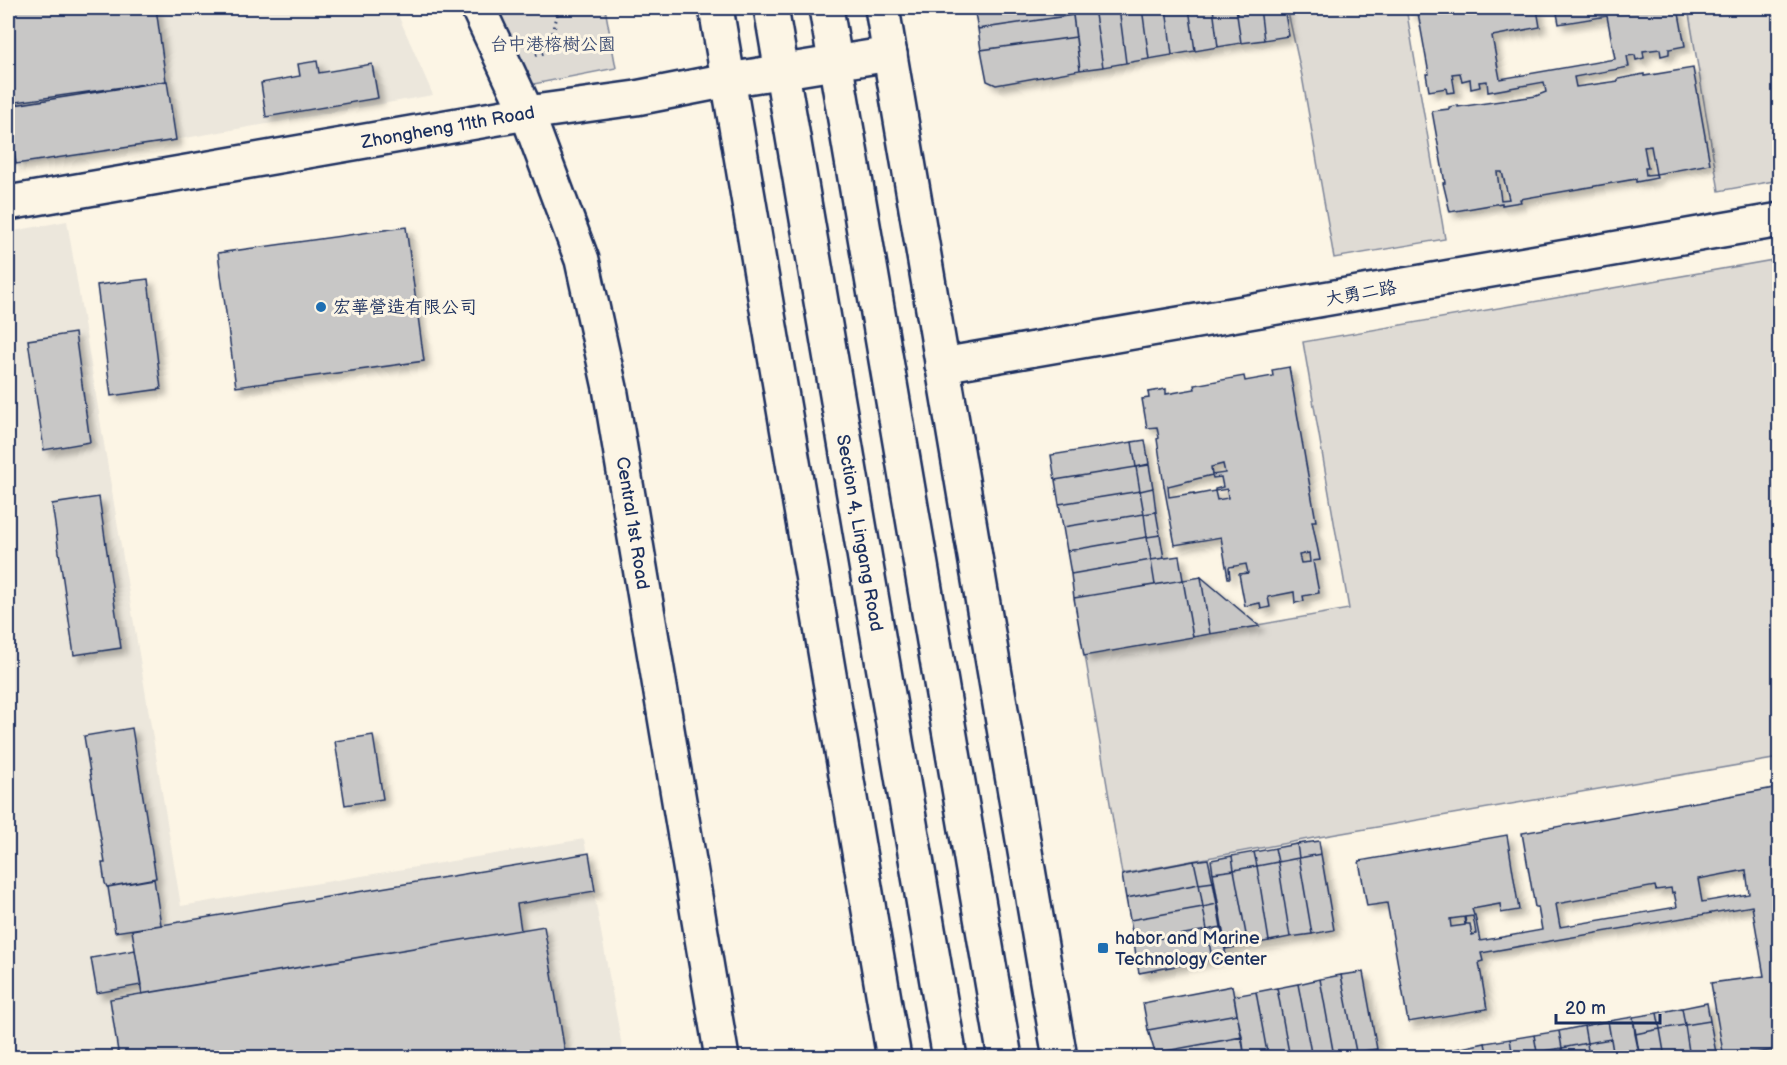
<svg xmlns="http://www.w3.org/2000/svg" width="1787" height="1065" viewBox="0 0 1787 1065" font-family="'Balsamiq Sans','LXGW WenKai TC',sans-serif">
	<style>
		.built { fill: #ece7dc }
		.green { fill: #dfdbd4; stroke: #7d8599; stroke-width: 1.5 }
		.building { fill: #c8c7c6; stroke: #1b2f5e; stroke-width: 1.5; fill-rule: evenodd; filter: url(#shadow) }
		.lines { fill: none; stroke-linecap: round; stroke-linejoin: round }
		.minor-casing { stroke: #1b2f5e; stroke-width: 38 }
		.major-casing { stroke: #1b2f5e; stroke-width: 38 }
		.path { stroke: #1b2f5e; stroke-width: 4; stroke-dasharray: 1.5 4.5; stroke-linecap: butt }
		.minor { stroke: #fcf5e5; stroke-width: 33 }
		.major { stroke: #fcf5e5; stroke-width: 33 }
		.poi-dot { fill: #1f6fb2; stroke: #fcf5e5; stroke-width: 2 }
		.labels { text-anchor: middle; stroke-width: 6; stroke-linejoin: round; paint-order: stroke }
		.park-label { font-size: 18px; fill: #425176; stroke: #fcf5e5 }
		.street-label { font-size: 18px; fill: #1b2f5e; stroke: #fcf5e5 }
		.poi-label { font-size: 18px; fill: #1b2f5e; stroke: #fcf5e5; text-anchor: start }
	</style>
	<defs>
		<filter id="shadow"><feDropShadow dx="5.5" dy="5.5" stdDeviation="3" flood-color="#0004"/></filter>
	</defs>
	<rect width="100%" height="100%" fill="#fcf5e5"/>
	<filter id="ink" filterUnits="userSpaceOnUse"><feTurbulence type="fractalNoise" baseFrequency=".0167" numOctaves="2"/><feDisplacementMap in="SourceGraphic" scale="12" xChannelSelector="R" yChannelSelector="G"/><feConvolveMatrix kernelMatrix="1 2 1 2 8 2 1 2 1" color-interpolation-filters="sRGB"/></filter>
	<g filter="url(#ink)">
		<path class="built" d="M8 8H395L433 95 8 169Z
			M67 221 181 906 584 839 624 1057 8 1058V232Z"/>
		<path class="green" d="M496 8H605L616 68 529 85Z
			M1287 8H1406L1445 239 1334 258 1302 76Z
			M1688 8H1779V180L1719 191Z
			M1779 259V758L1319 837 1122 874 1085 655 1349 609 1303 342Z"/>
		<path class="building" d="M8 8H156L166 81 9 103Z
			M974 8H1072L1073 15 978 29Z
			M1072 8H1094L1103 67 1080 70Z
			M1094 8H1119L1126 63 1103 67Z
			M1119 8H1142L1149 59 1126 63Z
			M1142 8H1166L1172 55 1149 59Z
			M1166 8H1189L1195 51 1172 55Z
			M1189 8H1213L1218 47 1195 51Z
			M1213 8H1236L1241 43 1218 47Z
			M1236 8H1260L1264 40 1241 43Z
			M1260 8H1284L1289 36 1264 40Z
			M1410 8H1539L1537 9 1540 27 1492 36 1500 79 1615 59 1607 16 1559 24 1556 8H1678L1685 46 1669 49V54L1661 56 1660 49 1643 51 1644 58 1636 60 1635 55 1627 56 1629 67 1574 77 1576 87 1618 81V79L1644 74V76L1693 68 1710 164 1656 174 1657 178 1636 182V179L1520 199 1521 202 1502 205V203L1450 212 1443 183H1445L1432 111 1449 109V107L1458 105V107L1536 96 1546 92 1544 82 1488 92 1487 81 1479 82 1480 87 1471 89 1470 79 1462 81 1460 73 1452 74 1455 92 1447 93 1446 88 1429 91 1426 74H1429L1418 13 1411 14ZM1651 146 1656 174 1646 175 1645 168H1648L1644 147ZM1497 172H1502L1509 199 1501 200Z
			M1073 15 1076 37 981 50 978 29Z
			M1076 37 1080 70 996 85 987 81 981 50Z
			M317 61 319 73 372 64 378 98 266 117 261 83 300 76 298 64Z
			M167 81 176 140 16 164 8 106Z
			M406 227 424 361 236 387 218 253Z
			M148 279 161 389 111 396 97 285Z
			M75 333 90 442 44 450 28 340Z
			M1289 367 1316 521H1312L1320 560 1313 561 1319 593 1303 596 1304 601 1295 603 1294 592 1268 597 1270 607 1261 609 1260 603 1245 606 1239 574 1248 573 1246 564 1229 567 1230 578H1228L1221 537 1175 545 1164 486 1157 439 1159 438 1157 427 1147 428 1142 399 1149 398 1148 392 1166 389V394L1195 389 1194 385 1244 376 1245 381 1273 376 1272 370ZM1223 464 1225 473 1212 475 1211 467ZM1212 475 1213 478 1221 477 1223 487 1215 489V491L1194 495V493L1169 497 1168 486ZM1227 489 1228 498 1217 500 1215 491ZM1309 553 1310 562 1301 563 1299 555Z
			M1145 440 1149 464 1136 467 1132 442Z
			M1132 442 1136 467 1055 480 1051 455Z
			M1149 465 1153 488 1140 491 1136 467Z
			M1136 467 1140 491 1059 504 1055 480Z
			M1153 488 1156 512 1144 514 1140 491Z
			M1140 491 1144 514 1063 527 1059 504Z
			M99 497 121 648 74 655 52 504Z
			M1156 512 1160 535 1147 537 1144 514Z
			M1144 514 1147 537 1067 551 1063 527Z
			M1160 535 1164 558 1151 560 1147 537Z
			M1147 537 1151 560 1071 574 1067 551Z
			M1179 556 1183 580 1155 585 1151 560Z
			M1151 560 1155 585 1074 598 1071 574Z
			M1201 577 1259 626 1210 634Z
			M1201 577 1210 634 1193 637 1183 580Z
			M1183 580 1193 637 1084 656 1074 598Z
			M132 728 156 878 107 887 105 883 102 863H105L84 736Z
			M373 735 383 799 345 805 335 741Z
			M1780 787V1049L1724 1058 1711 983 1764 976 1752 906 1481 953 1483 961 1479 962 1487 1009 1408 1022 1387 903 1367 906 1359 861 1507 835 1519 910 1501 913 1500 904 1472 909 1474 915H1475L1480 941 1542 930 1538 907H1535L1522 833ZM1746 870 1749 894 1702 902 1698 879ZM1655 886 1656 890 1671 888 1672 893 1674 892 1677 907 1560 927 1556 904ZM1473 916 1476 934 1472 935 1470 924H1466L1465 917ZM1464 917 1465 925 1451 927 1450 919Z
			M1319 841 1321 854 1299 858 1297 844Z
			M1297 844 1299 858 1278 862 1275 848Z
			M1275 848 1278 862 1257 866 1254 852Z
			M1254 852 1257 866 1234 870 1232 856Z
			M589 853 595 891 517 904 521 930 142 994 132 930Z
			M1321 854 1334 930 1312 934 1299 858Z
			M1232 856 1234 870 1213 873 1211 860Z
			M1299 858 1312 934 1290 937 1278 862Z
			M1208 859 1213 882 1199 884 1194 861Z
			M1194 861 1199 884 1126 898 1122 875Z
			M1278 862 1290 937 1269 941 1257 866Z
			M1257 866 1269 941 1248 945 1234 870Z
			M1234 870 1248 945 1226 949 1213 873Z
			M154 879 161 925 115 932 108 887Z
			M1213 882 1217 904 1203 907 1199 884Z
			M1199 884 1203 907 1130 920 1126 898Z
			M1217 904 1221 927 1207 930 1203 907Z
			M1203 907 1207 930 1134 943 1130 920Z
			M544 926 566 1058H119L110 999Z
			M1221 927 1226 956 1212 959 1207 930Z
			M1207 930 1212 959 1139 973 1134 943Z
			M135 950 141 985 97 993 91 958Z
			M1363 972 1377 1049 1356 1052 1341 975Z
			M1341 975 1356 1052 1334 1056 1320 979Z
			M1320 979 1334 1056V1058H1312L1298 984Z
			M1298 984 1312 1058H1290L1277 988Z
			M1232 986 1237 1014 1148 1030 1143 1003Z
			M1277 988 1290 1058H1268L1256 992Z
			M1256 992 1268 1058H1245L1234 996Z
			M1707 1003 1710 1021 1685 1025 1682 1008Z
			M1682 1008 1685 1025 1660 1029 1657 1013Z
			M1657 1013 1660 1029 1635 1034 1633 1017Z
			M1237 1014 1242 1037 1155 1053 1148 1030Z
			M1633 1017 1640 1058H1614L1608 1021Z
			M1608 1021 1611 1039 1587 1043 1584 1026Z
			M1710 1021 1717 1058H1690L1685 1025Z
			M1685 1025 1690 1058H1665L1660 1029Z
			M1584 1026 1587 1043 1562 1048 1559 1031Z
			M1660 1029 1665 1058H1640L1635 1034Z
			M1559 1031 1562 1048 1537 1052 1534 1035Z
			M1534 1035 1537 1052 1513 1057 1510 1039Z
			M1242 1037 1245 1058H1158L1155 1053Z
			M1510 1039 1513 1057 1488 1058 1485 1043Z
			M1611 1039 1614 1058H1589L1587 1043Z
			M1485 1043 1488 1058H1462L1461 1048Z
			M1587 1043 1589 1058H1564L1562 1048Z
			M1461 1048 1462 1058H1437L1436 1053Z
			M1562 1048 1564 1058H1538L1537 1052Z
			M1377 1049 1379 1058H1357L1356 1052Z
			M1356 1052 1357 1058H1334V1056Z
			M1537 1052 1538 1058H1513V1057Z
			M1436 1053 1437 1058 1411 1057Z"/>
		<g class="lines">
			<defs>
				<path id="minor" d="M478 8 527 113 582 260 610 388 722 1058
					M8 203 527 113 636 98 728 80 890 54
					M942 365 1780 220"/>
				<path id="major" d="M716 8 894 1058
					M771 8 950 1058
					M826 8 1005 1058
					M882 8 1060 1058"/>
			</defs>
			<use href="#minor" class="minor-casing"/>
			<use href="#major" class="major-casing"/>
			<path class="path" d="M536 55 544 53 553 32 558 8"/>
			<use href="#minor" class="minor"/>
			<use href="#major" class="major"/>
		</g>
	</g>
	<g class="poi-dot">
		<circle cx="321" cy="307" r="6"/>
		<rect x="1097" y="942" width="12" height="12" rx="3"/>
	</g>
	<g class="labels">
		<g class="park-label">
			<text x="553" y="50">台中港榕樹公園</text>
		</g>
		<g class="street-label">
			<text transform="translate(448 127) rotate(-10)" y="6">Zhongheng 11th Road</text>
			<text transform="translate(1361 293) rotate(-10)" y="6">大勇二路</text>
			<text transform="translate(633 523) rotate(81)" y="6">Central 1st Road</text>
			<text transform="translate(860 533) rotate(80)" y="6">Section 4, Lingang Road</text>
		</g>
		<g class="poi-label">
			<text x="333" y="313">宏華營造有限公司</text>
			<text x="1115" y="944">habor and Marine<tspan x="1115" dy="21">Technology Center</tspan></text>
		</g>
	</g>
	<rect width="1787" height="1065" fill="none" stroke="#fcf5e5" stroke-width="30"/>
	<rect x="15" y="15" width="1757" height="1035" fill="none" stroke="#1b2f5e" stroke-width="2" filter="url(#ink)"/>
	<path d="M1556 1014v9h104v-9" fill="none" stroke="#1b2f5e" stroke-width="3"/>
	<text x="1565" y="1014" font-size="18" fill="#1b2f5e" stroke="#fcf5e5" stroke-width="4.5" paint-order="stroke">20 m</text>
</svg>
